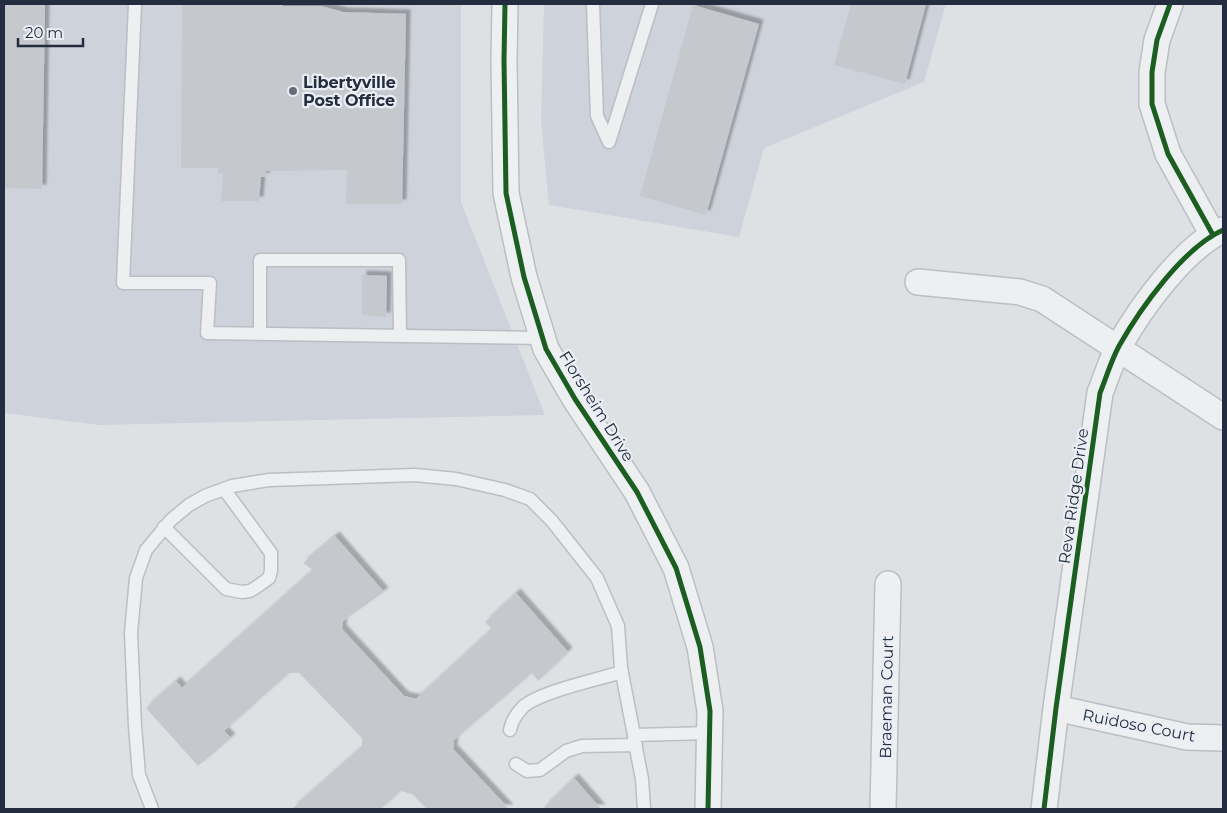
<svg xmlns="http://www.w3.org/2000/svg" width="1227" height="813" viewBox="0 0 1227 813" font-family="Montserrat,sans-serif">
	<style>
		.built { fill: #ced2da }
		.building { fill: #c5c9cd; filter: url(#shadow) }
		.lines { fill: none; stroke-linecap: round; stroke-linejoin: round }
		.service-casing { stroke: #bbbec2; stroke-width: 15 }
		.minor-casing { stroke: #bbbec2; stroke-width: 28 }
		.service { stroke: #edeff1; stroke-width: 12 }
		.minor { stroke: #edeff1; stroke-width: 25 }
		.cycleway-casing { stroke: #ebeff5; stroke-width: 8 }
		.cycleway { stroke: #1b5e20; stroke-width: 5 }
		.poi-dot { fill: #656c79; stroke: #ebeff5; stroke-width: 2 }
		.labels { text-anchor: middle; stroke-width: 4.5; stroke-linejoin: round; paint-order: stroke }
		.poi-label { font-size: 16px; font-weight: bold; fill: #242d3f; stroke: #ebeff5; text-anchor: start }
		.street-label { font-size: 16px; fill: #242d3f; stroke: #ebeff5 }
	</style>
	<defs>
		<filter id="shadow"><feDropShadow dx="4.5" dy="-4.5" stdDeviation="1" flood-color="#0004"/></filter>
	</defs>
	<rect width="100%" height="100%" fill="#dee1e4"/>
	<path class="built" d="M4 4H461V202L545 415 99 425 4 413Z
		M544 4H946L924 82 764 148 739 237 549 205 541 121Z"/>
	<path class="building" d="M4 4H45L42 189 4 188Z
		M182 4H282L283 6H321L343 12 406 14 402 204H346L347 170 266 171V177H261L259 201H221L223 173 218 174V168H181Z
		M851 4H926L905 84 834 65Z
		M693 5 759 24 706 215 640 196Z
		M362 275 387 276 386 317 362 315Z
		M335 536 384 592 343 621 342 629 404 696 416 699 492 629 485 622 516 593 568 652 538 681 532 673 454 740 453 749 509 809H427L412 794 400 791 381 809H292L362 747V738L299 673H289L224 731 231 738 198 766 146 708 176 681 182 688 313 570 303 563Z
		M574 778 601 809H546L544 807Z"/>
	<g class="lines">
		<defs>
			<path id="service" d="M135 4 123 283H210L207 333 543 338
				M593 4 597 116 609 142 652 4
				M260 334V260H399L400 336
				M164 527 226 589 242 592 250 591 258 586 269 578 271 571V553L224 489
				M510 730C512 720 516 714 523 707 539 692 599 679 622 672
				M634 738 642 779 644 809
				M516 764 527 771 540 770 566 751 582 746 636 745
				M152 809 139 775 135 726 131 633 136 578 146 550 171 520 189 505 205 496 232 486 269 480 415 475 456 479 505 490 530 499 552 521 597 578 618 626 621 668 634 735 709 733"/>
			<path id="minor" d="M505 4 504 60 506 193 524 277 546 349 575 399 637 492 676 568 700 647 710 711 708 809
				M1170 4 1157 40 1152 72V104L1168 154 1213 235
				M918 282 1020 292 1042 299 1223 417
				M1056 708 1187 737 1223 738
				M883 809 888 584
				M1044 809 1056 708 1100 393C1106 378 1111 361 1119 346 1140 309 1183 248 1223 230"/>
		</defs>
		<use href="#service" class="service-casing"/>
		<use href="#minor" class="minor-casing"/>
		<use href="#service" class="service"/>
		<use href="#minor" class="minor"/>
		<defs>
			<path id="cycleway" d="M505 4 504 60 506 193 524 277 546 349 575 399 637 492 676 568 700 647 710 711 708 809
				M1170 4 1157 40 1152 72V104L1168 154 1213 235
				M1044 809 1056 708 1100 393C1106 378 1111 361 1119 346 1140 309 1183 248 1223 230"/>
		</defs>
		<use href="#cycleway" class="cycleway-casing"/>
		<use href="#cycleway" class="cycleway"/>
	</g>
	<circle class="poi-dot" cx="293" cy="91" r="5"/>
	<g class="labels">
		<g class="poi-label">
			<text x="303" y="88">Libertyville<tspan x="303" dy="18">Post Office</tspan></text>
		</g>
		<g class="street-label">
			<text transform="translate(597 406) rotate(58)" y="6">Florsheim Drive</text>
			<text transform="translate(1073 496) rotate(-82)" y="6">Reva Ridge Drive</text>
			<text transform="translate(886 697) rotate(-89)" y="6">Braeman Court</text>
			<text transform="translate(1139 725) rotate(11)" y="6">Ruidoso Court</text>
		</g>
	</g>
	<rect width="1227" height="813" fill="none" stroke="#242d3f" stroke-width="10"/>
	<path d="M18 38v8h65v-8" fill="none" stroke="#242d3f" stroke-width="2.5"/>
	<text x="25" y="38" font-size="15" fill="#242d3f" stroke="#ebeff5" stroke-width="4" paint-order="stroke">20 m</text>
</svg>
